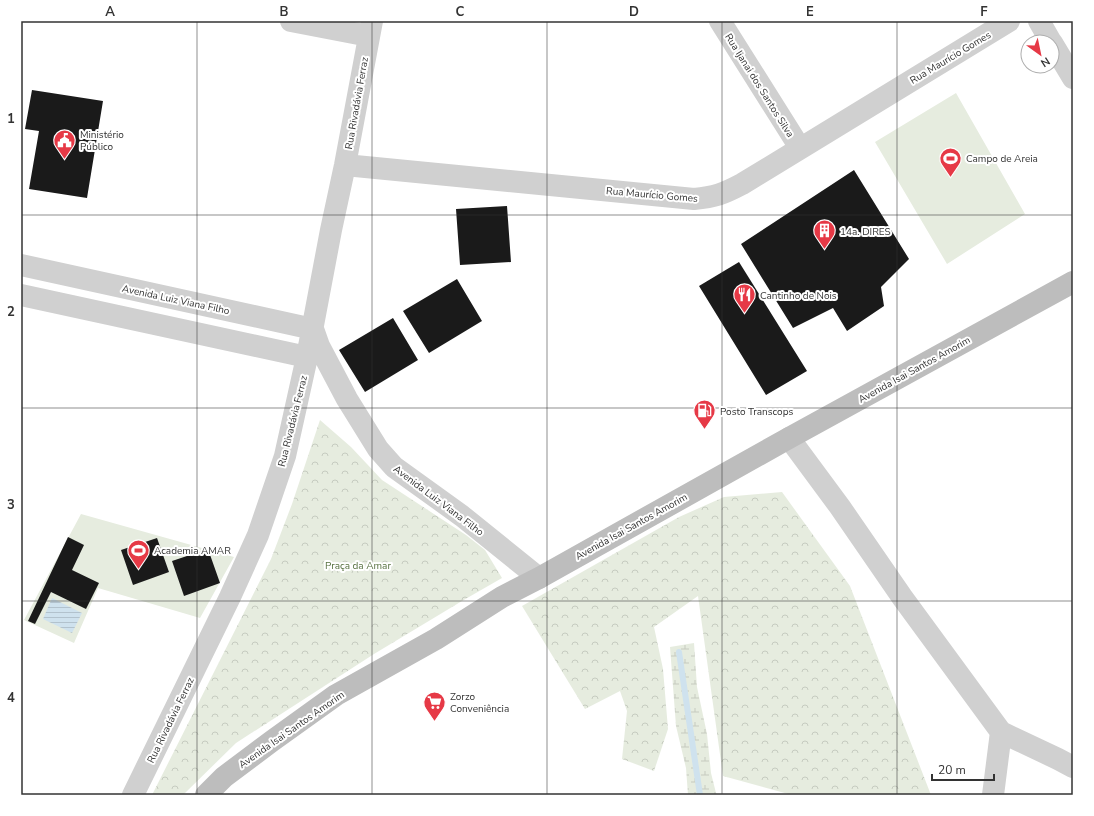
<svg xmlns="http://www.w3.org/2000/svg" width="1094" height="816" viewBox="0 0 1094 816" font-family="'Nunito Sans',sans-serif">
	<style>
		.forest { fill: url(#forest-crowns) }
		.wetland { fill: url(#wetland-marsh) }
		.garden { fill: #e6ecdf }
		.water { fill: url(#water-rules) }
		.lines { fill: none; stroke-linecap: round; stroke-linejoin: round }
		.stream { stroke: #cfe2ee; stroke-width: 6 }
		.building { fill: #1a1a1a }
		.minor { stroke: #d0d0d0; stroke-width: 22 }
		.secondary { stroke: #bdbdbd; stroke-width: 22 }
		.grid { fill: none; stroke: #333; stroke-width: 1; stroke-opacity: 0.55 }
		.labels { text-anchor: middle; stroke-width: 4; stroke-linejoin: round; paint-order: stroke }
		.street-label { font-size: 10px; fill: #333; stroke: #fff }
		.poi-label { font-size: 10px; fill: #333; stroke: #fff; text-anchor: start }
		.park-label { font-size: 10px; fill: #56703f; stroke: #fff }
		.neatline { fill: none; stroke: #333; stroke-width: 1.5 }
		.grid-label { font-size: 13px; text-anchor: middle; font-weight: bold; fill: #333 }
	</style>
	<defs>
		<pattern id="forest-crowns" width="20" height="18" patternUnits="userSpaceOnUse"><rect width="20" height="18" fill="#e6ecdf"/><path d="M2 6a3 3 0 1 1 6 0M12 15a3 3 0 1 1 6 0" fill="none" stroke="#c6cbc0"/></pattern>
		<pattern id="wetland-marsh" width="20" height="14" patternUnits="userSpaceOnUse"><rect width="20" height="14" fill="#e6ecdf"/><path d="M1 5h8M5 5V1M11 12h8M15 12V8" fill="none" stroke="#c6cbc0"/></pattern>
		<pattern id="water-rules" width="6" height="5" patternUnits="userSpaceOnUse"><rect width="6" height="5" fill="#cfe2ee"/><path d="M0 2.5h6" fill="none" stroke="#b2c2cd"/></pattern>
	</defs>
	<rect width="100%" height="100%" fill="#fff"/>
	<path class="forest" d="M320 420 351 447 382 480 466 535 485 550 502 578 462 601 374 654 236 743 183 795H152L271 559 292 504Z
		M782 492 850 586 931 795H792L723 776 698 596 654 627 663 669 668 729 654 771 622 759 627 711 620 691 585 709 522 606 679 517 724 497Z"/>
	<path class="wetland" d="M694 643 697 687 707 734 711 773 716 793 718 795H688L686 768 676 726 670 647Z"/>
	<path class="garden" d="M956 93 1025 214 947 264 875 142Z
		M81 514 234 557 200 618 98 588 74 643 24 620Z"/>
	<path class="water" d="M52 598 82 613 72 633 43 619Z"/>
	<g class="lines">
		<path class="stream" d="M679 652 700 795"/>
	</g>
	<path class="building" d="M32 90 103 101 87 198 29 189 39 131 25 129Z
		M854 170 909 259 881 287 884 306 847 331 833 308 793 328 741 244Z
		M507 206 511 262 460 265 456 209Z
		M739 262 807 371 766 395 699 286Z
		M457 279 482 321 429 353 403 311Z
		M393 318 418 360 365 392 339 350Z
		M68 537 84 545 72 570 99 583 86 609 51 592 35 624 28 621Z
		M157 538 169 572 133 585 121 550Z
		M208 549 220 583 184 596 172 561Z"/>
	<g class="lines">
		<path class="minor" d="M291 21 369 36
			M720 21 800 148
			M1039 21 1051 42
			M1052 43 1073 78
			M345 165 694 199C715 197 723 194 742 184L1009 21
			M21 265 313 329
			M21 295 307 357
			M313 329 319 346 347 399 378 449 394 467 462 516 539 578
			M789 438 840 507 902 597 1001 732 993 795
			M1001 732 1058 759 1073 767
			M133 795 230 597 258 535 285 456 307 357 331 230 345 165 372 21"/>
		<path class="secondary" d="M206 795 224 777 272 741 336 695 436 639 502 597 539 578 789 438 1073 282"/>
	</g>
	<path class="grid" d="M197 21V795M372 21V795M547 21V795M722 21V795M897 21V795M21 215H1073M21 408H1073M21 601H1073"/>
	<defs>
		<symbol id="civic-pin" viewBox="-11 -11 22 30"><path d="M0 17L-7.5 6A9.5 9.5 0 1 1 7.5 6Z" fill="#e63946" stroke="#fff"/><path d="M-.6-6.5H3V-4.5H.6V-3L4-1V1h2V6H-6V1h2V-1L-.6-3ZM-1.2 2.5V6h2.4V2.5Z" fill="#fff"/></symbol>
		<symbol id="stadium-pin" viewBox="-11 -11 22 30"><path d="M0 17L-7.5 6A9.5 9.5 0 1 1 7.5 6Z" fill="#e63946" stroke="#fff"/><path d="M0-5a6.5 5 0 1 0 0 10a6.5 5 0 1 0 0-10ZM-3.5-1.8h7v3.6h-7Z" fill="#fff"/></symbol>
		<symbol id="building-pin" viewBox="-11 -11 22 30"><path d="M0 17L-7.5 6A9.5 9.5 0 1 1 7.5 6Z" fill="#e63946" stroke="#fff"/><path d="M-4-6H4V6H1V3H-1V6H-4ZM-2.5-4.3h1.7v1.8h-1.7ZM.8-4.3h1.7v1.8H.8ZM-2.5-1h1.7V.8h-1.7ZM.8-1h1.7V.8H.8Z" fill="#fff"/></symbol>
		<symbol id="restaurant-pin" viewBox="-11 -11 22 30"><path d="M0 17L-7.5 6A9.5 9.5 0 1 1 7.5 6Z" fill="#e63946" stroke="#fff"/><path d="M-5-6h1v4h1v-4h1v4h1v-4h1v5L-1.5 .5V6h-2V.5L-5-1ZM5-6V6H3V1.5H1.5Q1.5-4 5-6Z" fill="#fff"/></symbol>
		<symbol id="fuel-pin" viewBox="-11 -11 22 30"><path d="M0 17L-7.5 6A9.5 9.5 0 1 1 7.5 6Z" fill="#e63946" stroke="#fff"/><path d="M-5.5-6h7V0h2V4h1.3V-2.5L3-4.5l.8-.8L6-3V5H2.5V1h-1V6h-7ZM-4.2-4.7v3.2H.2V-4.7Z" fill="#fff"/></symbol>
		<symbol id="supermarket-pin" viewBox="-11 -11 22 30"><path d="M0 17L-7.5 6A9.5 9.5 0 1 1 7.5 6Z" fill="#e63946" stroke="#fff"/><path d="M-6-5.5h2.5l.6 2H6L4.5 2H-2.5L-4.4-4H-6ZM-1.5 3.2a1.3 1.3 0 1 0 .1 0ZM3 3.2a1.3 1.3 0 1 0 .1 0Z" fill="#fff"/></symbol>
	</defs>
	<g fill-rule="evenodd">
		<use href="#civic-pin" x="52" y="128" width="25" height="34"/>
		<use href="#stadium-pin" x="938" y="146" width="25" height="34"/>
		<use href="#building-pin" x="812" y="218" width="25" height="34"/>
		<use href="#restaurant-pin" x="732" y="282" width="25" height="34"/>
		<use href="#fuel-pin" x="692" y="398" width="25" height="34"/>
		<use href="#stadium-pin" x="126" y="538" width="25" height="34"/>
		<use href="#supermarket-pin" x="422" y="690" width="25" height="34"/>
	</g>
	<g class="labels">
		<g class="street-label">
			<text transform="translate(950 57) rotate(-31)" y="4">Rua Maurício Gomes</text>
			<text transform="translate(760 85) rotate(58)" y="4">Rua Ijanai dos Santos Silva</text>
			<text transform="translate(356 103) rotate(-80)" y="4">Rua Rivadávia Ferraz</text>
			<text transform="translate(652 194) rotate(5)" y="4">Rua Maurício Gomes</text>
			<text transform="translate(176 299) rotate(12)" y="4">Avenida Luiz Viana Filho</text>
			<text transform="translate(914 369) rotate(-29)" y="4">Avenida Isai Santos Amorim</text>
			<text transform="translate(292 421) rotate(-76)" y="4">Rua Rivadávia Ferraz</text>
			<text transform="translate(439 500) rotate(37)" y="4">Avenida Luiz Viana Filho</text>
			<text transform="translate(631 526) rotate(-29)" y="4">Avenida Isai Santos Amorim</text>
			<text transform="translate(170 720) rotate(-64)" y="4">Rua Rivadávia Ferraz</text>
			<text transform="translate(291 729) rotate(-35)" y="4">Avenida Isai Santos Amorim</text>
		</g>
		<g class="poi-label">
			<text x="80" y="138">Ministério<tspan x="80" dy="12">Público</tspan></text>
			<text x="966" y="162">Campo de Areia</text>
			<text x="840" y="235">14a. DIRES</text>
			<text x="760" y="299">Cantinho de Nois</text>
			<text x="720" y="415">Posto Transcops</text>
			<text x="154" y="554">Academia AMAR</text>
			<text x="450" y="700">Zorzo<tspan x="450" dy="12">Conveniência</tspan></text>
		</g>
		<g class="park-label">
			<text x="358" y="569">Praça da Amar</text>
		</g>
	</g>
	<rect width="1094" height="816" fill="none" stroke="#ffffff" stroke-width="44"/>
	<g transform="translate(1040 54) rotate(147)"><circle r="19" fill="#ffffff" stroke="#adadad"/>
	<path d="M0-3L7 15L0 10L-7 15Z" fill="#e63946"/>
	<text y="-6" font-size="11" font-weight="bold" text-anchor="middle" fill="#333333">N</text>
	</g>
	<path d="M932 774v6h62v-6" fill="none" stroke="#333333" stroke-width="2"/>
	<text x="938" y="774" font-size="12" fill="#333333" stroke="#ffffff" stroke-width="3" paint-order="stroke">20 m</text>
	<rect x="22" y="22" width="1050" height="772" class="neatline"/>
	<g class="grid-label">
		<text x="110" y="16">A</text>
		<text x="284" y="16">B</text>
		<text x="460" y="16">C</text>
		<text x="634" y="16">D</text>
		<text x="810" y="16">E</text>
		<text x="984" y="16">F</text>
		<text x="11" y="123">1</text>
		<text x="11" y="316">2</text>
		<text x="11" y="509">3</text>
		<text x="11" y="702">4</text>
	</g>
</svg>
